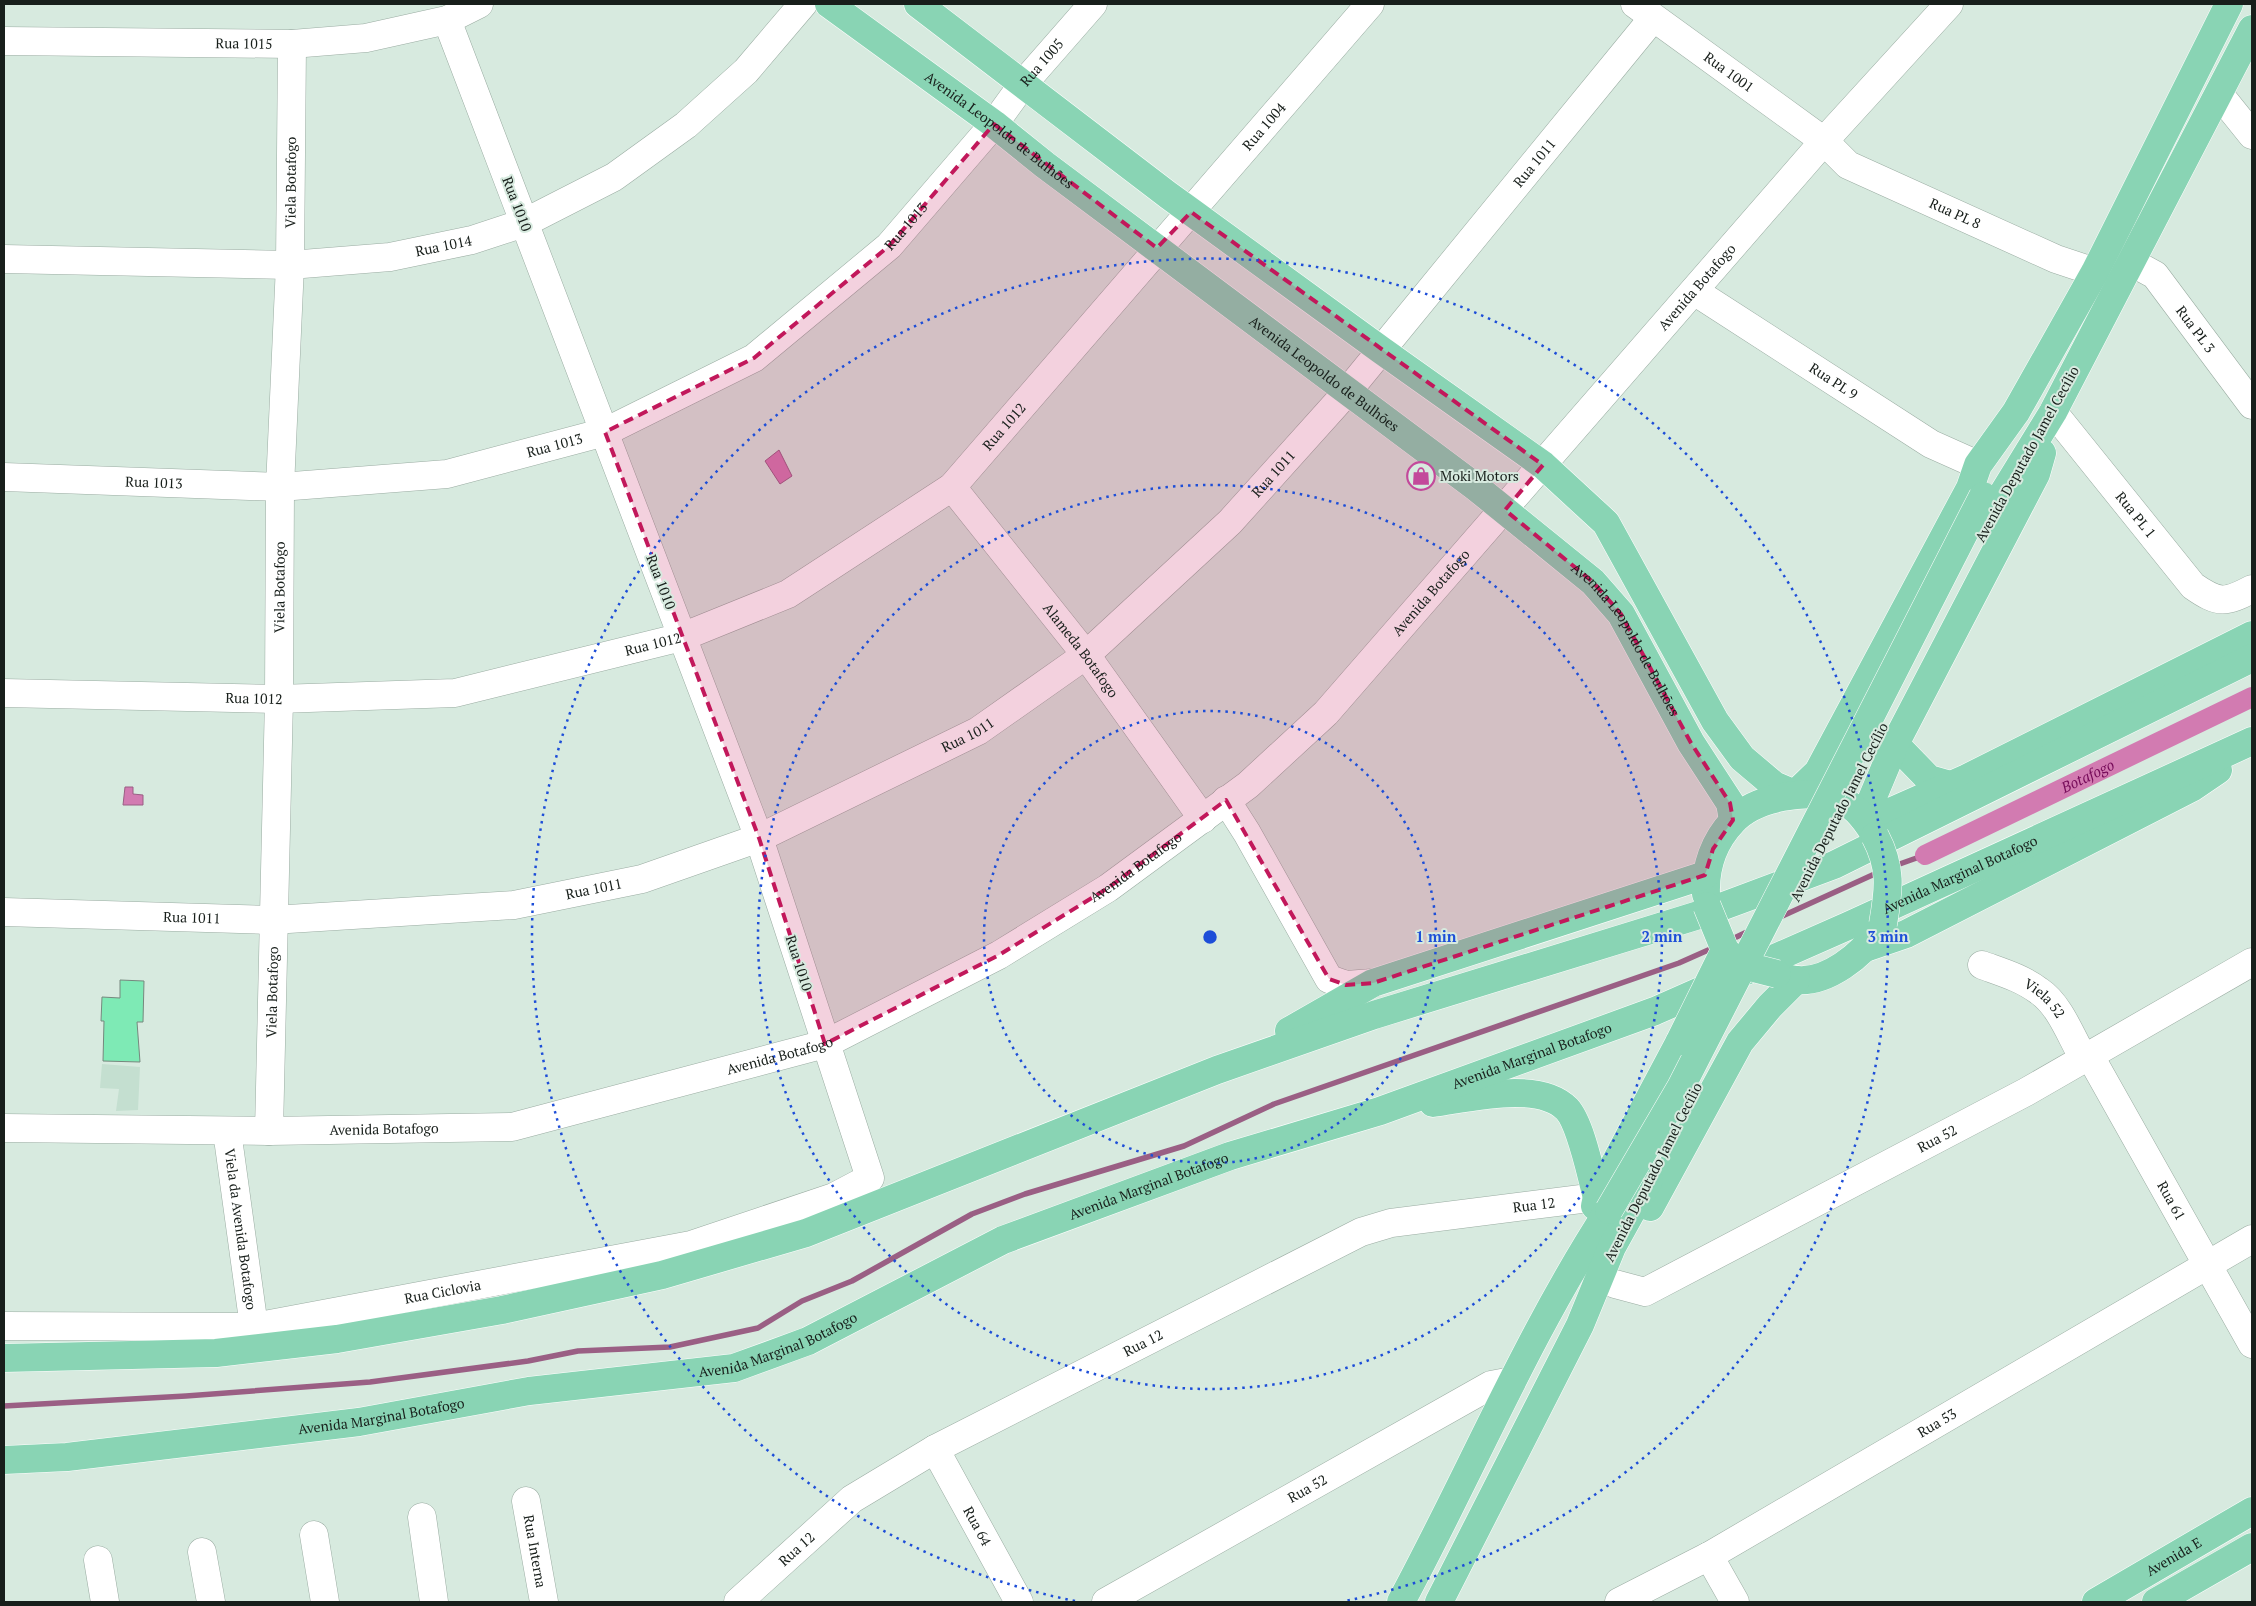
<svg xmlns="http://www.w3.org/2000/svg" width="2256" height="1606" viewBox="0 0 2256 1606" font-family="'PT Serif',serif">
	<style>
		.built { fill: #c4dfd0 }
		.water { fill: #d27bb1; stroke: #9a5f84 }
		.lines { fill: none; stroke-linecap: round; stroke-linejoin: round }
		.stream { stroke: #9a5f84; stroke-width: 5.5 }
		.canal { stroke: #d27bb1; stroke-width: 20 }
		.building { fill: #7eeab5; stroke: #76887e }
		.minor-casing { stroke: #9aaca2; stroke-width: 29 }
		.major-casing { stroke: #fff; stroke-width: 29 }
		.minor { stroke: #fff; stroke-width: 28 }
		.major { stroke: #89d4b4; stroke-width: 28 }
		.major-bridge-casing { stroke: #fff; stroke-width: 29; stroke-linecap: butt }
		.major-bridge { stroke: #89d4b4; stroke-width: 28 }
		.marked { fill: #c2185b; fill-opacity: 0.2; stroke: #c2185b; stroke-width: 4; stroke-dasharray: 10 6; stroke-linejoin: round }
		.ring { fill: none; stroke: #1d4ed8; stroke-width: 2.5; stroke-dasharray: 2.5 5 }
		.labels { text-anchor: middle; stroke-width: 4; stroke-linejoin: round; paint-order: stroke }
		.street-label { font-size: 14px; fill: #181f1b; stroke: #d7eadf }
		.poi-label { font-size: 14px; fill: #181f1b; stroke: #d7eadf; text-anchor: start }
		.water-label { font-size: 15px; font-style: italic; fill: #760b59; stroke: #d7eadf }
		.centre { fill: #1d4ed8; stroke: #d7eadf; stroke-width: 2.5 }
		.ring-label { font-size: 15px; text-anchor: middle; font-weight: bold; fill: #1d4ed8; stroke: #d7eadf; stroke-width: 4; stroke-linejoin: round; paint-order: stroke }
	</style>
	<rect width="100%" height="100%" fill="#d7eadf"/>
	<path class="built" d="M102 1064 140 1067 138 1110 116 1111 119 1089 100 1088Z"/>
	<path class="water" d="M779 450 792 476 780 484 765 461Z
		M125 787H133V794L143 795V805H123Z"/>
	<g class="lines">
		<path class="stream" d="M1894 866 1925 855
			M1778 918 1879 872
			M1728 941 1751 930
			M4 1406 186 1396 370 1382 528 1361 578 1351 670 1347 758 1328 802 1301 852 1281 972 1214 1025 1194 1184 1146 1274 1104 1679 963 1715 947"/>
		<path class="canal" id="s1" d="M1925 855 2252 697"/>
	</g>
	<path class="building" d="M120 980 144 981 143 1022H137L140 1062 103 1061 104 1021H101L102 997 120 998Z"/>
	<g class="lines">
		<defs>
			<g id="minor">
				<path id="s2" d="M1635 4 1824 141 1848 165 2056 259 2095 272"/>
				<path id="s3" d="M4 41 292 44 366 38 447 20 479 4"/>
				<path d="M2219 94 2252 135"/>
				<path id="s4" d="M4 259 290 265 390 257 472 240 524 223 614 177 686 125 746 71 803 4"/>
				<path id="s5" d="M2131 262 2155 275 2252 405"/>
				<path id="s6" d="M1694 291 1931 444 1978 465"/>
				<path id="s7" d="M2053 412 2193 586C2219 604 2225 603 2252 589"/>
				<path id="s8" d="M4 477 280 487 447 474 605 432 754 358 889 246 994 124 1023 84 1093 4"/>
				<path id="s9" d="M952 487 1086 655 1203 819"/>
				<path id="s10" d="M4 693 279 699 455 693 682 637 788 594 952 487 1370 4"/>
				<path d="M1226 800 1247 833 1329 979 1346 985 1373 983"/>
				<path id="s11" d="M4 912 272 920 514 905 642 879 759 838 978 731 1086 655 1230 522 1347 392 1653 18"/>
				<path id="s12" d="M1982 965C2001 972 2022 978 2039 991 2060 1005 2071 1037 2084 1059"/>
				<path id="s13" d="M2090 1056 2252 1344"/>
				<path id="s14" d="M4 1128 269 1131 512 1127 825 1044 999 955 1108 888 1248 785 1326 713 1824 141 1949 4"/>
				<path id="s15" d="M227 1131 254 1327"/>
				<path id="s16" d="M269 1131 279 699 280 487 290 265 292 44"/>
				<path id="s17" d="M1615 1284 1645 1292 2026 1092 2252 962"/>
				<path id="s18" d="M4 1326 254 1327 691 1245 834 1197 870 1178 759 838 447 20"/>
				<path id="s19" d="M935 1449 1019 1602"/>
				<path id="s20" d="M526 1501 544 1602"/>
				<path d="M422 1517 434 1602"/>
				<path d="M314 1535 325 1602"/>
				<path d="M202 1552 211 1602"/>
				<path d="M1709 1556 1735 1602"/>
				<path d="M98 1560 105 1602"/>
				<path id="s21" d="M738 1602 852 1499 935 1449 1361 1232 1391 1223 1597 1197"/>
				<path id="s22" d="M1106 1602 1491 1385 1512 1381"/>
				<path id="s23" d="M1619 1602 1709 1556 2252 1239"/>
			</g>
			<g id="major">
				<path id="s24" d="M829 4 994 124 1045 165 1477 488 1593 582 1621 614 1691 743 1730 803 1733 820"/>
				<path d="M918 4 1168 195 1381 350 1543 465 1606 523 1715 721 1742 758 1774 785 1795 794 1818 772 1970 488 1978 465 2016 412 2095 272 2229 4"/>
				<path d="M2002 495 2053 412 2252 29"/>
				<path d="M1895 744 1929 779 1950 785"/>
				<path d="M1864 818 1895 744 2036 474 2042 453"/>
				<path d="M1864 818 1890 812 1967 778 2252 635"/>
				<path d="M1706 894C1705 867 1714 841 1733 821 1755 797 1807 789 1837 798 1852 803 1865 819 1873 832"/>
				<path d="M1868 947 1906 934 2193 787 2218 770"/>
				<path d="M1778 975C1784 977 1791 980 1797 980 1827 983 1862 955 1877 932"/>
				<path d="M1289 1031 1373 983 1705 875"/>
				<path d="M1433 1103C1469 1098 1539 1080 1567 1109 1581 1124 1591 1176 1597 1197"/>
				<path d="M1595 1206 1597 1197 1680 1041"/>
				<path d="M1650 1207 1740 1042 1770 1006 1796 980"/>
				<path d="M4 1358 216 1353 337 1339 502 1310 662 1275 806 1233 1217 1070 1374 1015 1702 914 1834 865 2252 658"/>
				<path id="s25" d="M4 1460 67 1457 359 1422 529 1391 734 1368 808 1341 1003 1240 1230 1156 1380 1111 1655 1011 1850 925 2252 741"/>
				<path d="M1401 1602C1471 1472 1528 1334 1609 1210"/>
				<path d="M1439 1602 1580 1325 1612 1247 1649 1180"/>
				<path id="s26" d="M2096 1602 2252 1511"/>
				<path d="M2156 1602 2252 1547"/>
			</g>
		</defs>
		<use href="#minor" class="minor-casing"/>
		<use href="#major" class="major-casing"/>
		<use href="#minor" class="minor"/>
		<use href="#major" class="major"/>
		<defs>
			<path id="major-bridge" d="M1875 836C1892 868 1889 889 1883 924
				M1707 906 1725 950 1738 964 1777 974
				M1680 1041 1725 950
				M1609 1210 1681 1087 1983 496"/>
		</defs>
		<use href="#major-bridge" class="major-bridge-casing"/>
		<use href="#major-bridge" class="major-bridge"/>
	</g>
	<path class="marked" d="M994 124 1157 248 1191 212 1543 465 1505 510 1593 582 1621 614 1691 743 1730 803 1733 820 1713 849 1705 875 1373 983 1346 985 1329 979 1226 800 1108 888 999 955 825 1044 759 838 605 432 754 358 889 246Z"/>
	<g class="ring">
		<circle cx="1210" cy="937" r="226"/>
		<circle cx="1210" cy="937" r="452"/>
		<path d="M1075 1601A678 678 0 1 1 1345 1601"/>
	</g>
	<defs>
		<symbol id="shop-ring" viewBox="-11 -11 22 22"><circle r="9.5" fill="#d7eadf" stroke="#c3499b" stroke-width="1.5"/><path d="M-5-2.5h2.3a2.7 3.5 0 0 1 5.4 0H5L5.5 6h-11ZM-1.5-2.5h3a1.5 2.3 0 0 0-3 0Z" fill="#c3499b"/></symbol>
	</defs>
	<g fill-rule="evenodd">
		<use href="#shop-ring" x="1405" y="460" width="32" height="32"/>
	</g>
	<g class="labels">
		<g class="street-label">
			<text dy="5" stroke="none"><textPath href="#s3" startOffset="240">Rua 1015</textPath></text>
			<text dy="5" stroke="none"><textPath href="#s8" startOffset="1188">Rua 1005</textPath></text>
			<text dy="5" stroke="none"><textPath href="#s2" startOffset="116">Rua 1001</textPath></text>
			<text dy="5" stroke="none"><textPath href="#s10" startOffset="1472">Rua 1004</textPath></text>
			<text dy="5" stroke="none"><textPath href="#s24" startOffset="212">Avenida Leopoldo de Bulhões</textPath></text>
			<text dy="5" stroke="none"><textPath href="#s11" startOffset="1808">Rua 1011</textPath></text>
			<text dy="5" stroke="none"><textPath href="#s16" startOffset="949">Viela Botafogo</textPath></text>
			<text transform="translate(517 204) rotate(69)" y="5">Rua 1010</text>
			<text dy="5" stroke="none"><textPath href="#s2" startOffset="385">Rua PL 8</textPath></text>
			<text dy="5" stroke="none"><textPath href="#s8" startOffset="975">Rua 1013</textPath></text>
			<text dy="5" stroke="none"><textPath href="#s4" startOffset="441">Rua 1014</textPath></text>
			<text dy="5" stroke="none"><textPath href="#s14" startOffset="2000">Avenida Botafogo</textPath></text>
			<text dy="5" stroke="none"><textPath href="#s5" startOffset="95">Rua PL 3</textPath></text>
			<text dy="5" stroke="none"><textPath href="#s24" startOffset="618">Avenida Leopoldo de Bulhões</textPath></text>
			<text dy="5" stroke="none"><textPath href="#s6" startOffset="166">Rua PL 9</textPath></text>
			<text dy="5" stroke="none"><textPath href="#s10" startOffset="1075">Rua 1012</textPath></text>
			<text dy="5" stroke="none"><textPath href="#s8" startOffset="555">Rua 1013</textPath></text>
			<text transform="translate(2027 454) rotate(-61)" y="5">Avenida Deputado Jamel Cecílio</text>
			<text dy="5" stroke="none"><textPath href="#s11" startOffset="1402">Rua 1011</textPath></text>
			<text dy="5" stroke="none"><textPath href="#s8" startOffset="150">Rua 1013</textPath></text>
			<text dy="5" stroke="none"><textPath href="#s7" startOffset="132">Rua PL 1</textPath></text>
			<text transform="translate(661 582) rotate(69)" y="5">Rua 1010</text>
			<text dy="5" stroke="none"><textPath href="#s16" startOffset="544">Viela Botafogo</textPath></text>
			<text dy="5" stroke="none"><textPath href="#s14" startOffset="1595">Avenida Botafogo</textPath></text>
			<text dy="5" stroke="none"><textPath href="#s24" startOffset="1024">Avenida Leopoldo de Bulhões</textPath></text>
			<text dy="5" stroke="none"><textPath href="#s10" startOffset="655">Rua 1012</textPath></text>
			<text dy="5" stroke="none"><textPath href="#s9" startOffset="208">Alameda Botafogo</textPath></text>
			<text dy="5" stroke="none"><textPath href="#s10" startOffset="250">Rua 1012</textPath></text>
			<text dy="5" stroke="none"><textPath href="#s11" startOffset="998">Rua 1011</textPath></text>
			<text transform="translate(1839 812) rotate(-63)" y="5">Avenida Deputado Jamel Cecílio</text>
			<text dy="5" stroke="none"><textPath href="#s14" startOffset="1190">Avenida Botafogo</textPath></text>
			<text dy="5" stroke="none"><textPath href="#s25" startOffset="2060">Avenida Marginal Botafogo</textPath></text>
			<text dy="5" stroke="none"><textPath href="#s11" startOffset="592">Rua 1011</textPath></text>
			<text dy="5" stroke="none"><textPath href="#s11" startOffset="188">Rua 1011</textPath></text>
			<text transform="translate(799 963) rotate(72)" y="5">Rua 1010</text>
			<text dy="5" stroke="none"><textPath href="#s16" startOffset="139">Viela Botafogo</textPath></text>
			<text dy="5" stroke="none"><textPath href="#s12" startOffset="72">Viela 52</textPath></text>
			<text dy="5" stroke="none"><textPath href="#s14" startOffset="785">Avenida Botafogo</textPath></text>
			<text dy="5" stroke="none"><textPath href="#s25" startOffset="1595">Avenida Marginal Botafogo</textPath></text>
			<text dy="5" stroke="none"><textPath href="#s14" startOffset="380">Avenida Botafogo</textPath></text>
			<text dy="5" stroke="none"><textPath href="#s17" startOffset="361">Rua 52</textPath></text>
			<text transform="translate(1653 1172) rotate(-63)" y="5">Avenida Deputado Jamel Cecílio</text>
			<text dy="5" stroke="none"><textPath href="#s25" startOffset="1190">Avenida Marginal Botafogo</textPath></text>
			<text dy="5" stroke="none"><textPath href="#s13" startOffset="166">Rua 61</textPath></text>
			<text dy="5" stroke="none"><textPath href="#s21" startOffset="904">Rua 12</textPath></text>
			<text dy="5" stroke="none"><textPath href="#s15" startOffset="99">Viela da Avenida Botafogo</textPath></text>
			<text dy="5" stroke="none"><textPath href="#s18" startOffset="442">Rua Ciclovia</textPath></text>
			<text dy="5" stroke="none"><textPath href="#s25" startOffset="785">Avenida Marginal Botafogo</textPath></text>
			<text dy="5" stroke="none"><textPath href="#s21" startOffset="484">Rua 12</textPath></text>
			<text dy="5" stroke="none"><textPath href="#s25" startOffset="380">Avenida Marginal Botafogo</textPath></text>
			<text dy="5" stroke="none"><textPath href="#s23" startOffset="365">Rua 53</textPath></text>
			<text dy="5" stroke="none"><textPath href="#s22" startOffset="231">Rua 52</textPath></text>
			<text dy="5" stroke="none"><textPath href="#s19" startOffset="88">Rua 64</textPath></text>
			<text dy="5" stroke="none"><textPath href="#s21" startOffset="79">Rua 12</textPath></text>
			<text dy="5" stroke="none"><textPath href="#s20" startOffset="51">Rua Interna</textPath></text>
			<text dy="5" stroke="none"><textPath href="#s26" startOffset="90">Avenida E</textPath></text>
		</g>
		<g class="poi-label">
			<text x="1440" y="481">Moki Motors</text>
		</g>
		<g class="water-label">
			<text dy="5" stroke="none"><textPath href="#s1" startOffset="181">Botafogo</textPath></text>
		</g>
	</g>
	<circle cx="1210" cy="937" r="8" class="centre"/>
	<g class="ring-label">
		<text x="1436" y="942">1 min</text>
		<text x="1662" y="942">2 min</text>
		<text x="1888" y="942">3 min</text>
	</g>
	<rect width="2256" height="1606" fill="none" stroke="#181f1b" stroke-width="10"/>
</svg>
